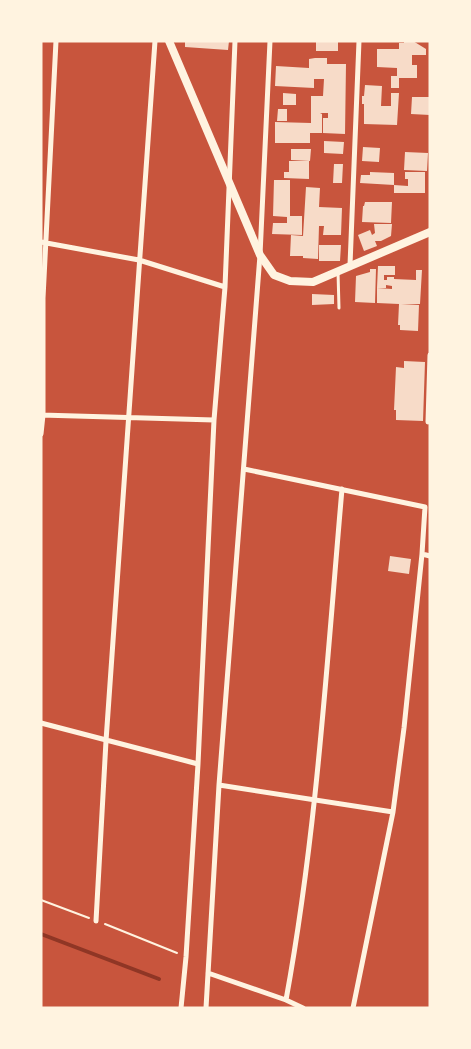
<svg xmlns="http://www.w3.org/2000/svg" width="471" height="1049" viewBox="0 0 471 1049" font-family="Figtree,sans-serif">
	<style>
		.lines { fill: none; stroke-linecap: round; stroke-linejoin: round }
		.stream { stroke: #8f3625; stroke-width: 4 }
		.building { fill: #f7dbc8 }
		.path { stroke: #fff3e0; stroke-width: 2 }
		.service { stroke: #fff3e0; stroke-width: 3 }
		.minor { stroke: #fff3e0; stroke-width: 5 }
		.tertiary { stroke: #fff3e0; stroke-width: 8 }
	</style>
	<rect width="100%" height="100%" fill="#c8553d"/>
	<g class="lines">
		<path class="stream" d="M41 934 159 979"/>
	</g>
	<path class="building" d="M185 41H229L228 50 185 47Z
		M316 41H338V51H316Z
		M404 41H413L426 49V55H412V65H417V78H399V88H391V76H397V68L377 67V49H399V43H404Z
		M315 58H327V64H346L345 134 323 133V118H328V113H320L322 114V133H310V143H275V122L311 123V96H323L324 79H314V88L275 86 276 66 309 68V59Z
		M365 85 382 86 381 106H391V93H399L397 125 364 124V104H362V96H364Z
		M283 93 296 94V105H283Z
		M412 97H430V115L411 114Z
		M278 109H287V121H277Z
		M324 141 344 142 343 154 324 153Z
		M363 147 380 148 379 162 362 161Z
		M291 149H311L310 161 291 160Z
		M405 152 428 153 427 171 404 170Z
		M289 161H309V179L284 178V172H289Z
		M334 164H343L342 183H333Z
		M370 172 394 173V185L360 183 361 175H370Z
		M405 172H425V193H394V185L408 186V179H405Z
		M274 180H290V216H302V235L272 234 273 223H287V217L273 216Z
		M306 187 320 188 319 207 342 208 341 235H323L324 226H319L318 259 303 258V256H290L291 235 303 236Z
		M365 202H392L391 223 362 222 363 206H364Z
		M374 224H392L391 236 381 241H375L377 246 364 251 358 235 370 230 372 235 375 233Z
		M319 245H341L340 261H319Z
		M378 266H395V275H384V280H387V277H394V279L416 280V270H422L420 304H401L419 305 418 331 400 330V325H398L399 304 377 303V288L392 289V286L386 285V288H377Z
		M370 269H376L375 303 355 302 356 276 370 272Z
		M312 294 334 295V304L312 305Z
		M404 361 425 362 423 421 396 420V410H394L396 367 404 368Z
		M390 556 411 559 409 574 388 571Z"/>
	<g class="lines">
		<path class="path" d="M41 900 89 918
			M105 924 177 953"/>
		<path class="service" d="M338 272 339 308"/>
		<path class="minor" d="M41 242 139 260 225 287
			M350 265 359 41
			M41 415 214 420
			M428 422 430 355
			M41 434 43 415V298L56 41
			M244 469 425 507 422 554 430 556
			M41 723 198 764
			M219 785 393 812
			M96 921 106 741 155 41
			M208 973 286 1000 303 1008
			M286 1000C317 831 327 660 342 489
			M181 1008 186 957 198 764 214 420 225 287 235 41
			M206 1008 219 785 260 255 270 41
			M353 1008 393 812 404 728 422 554"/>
		<path class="tertiary" d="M169 41 260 255 274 275 290 281 313 282 430 232"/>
	</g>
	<rect width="471" height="1049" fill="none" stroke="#fff3e0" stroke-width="85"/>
</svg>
